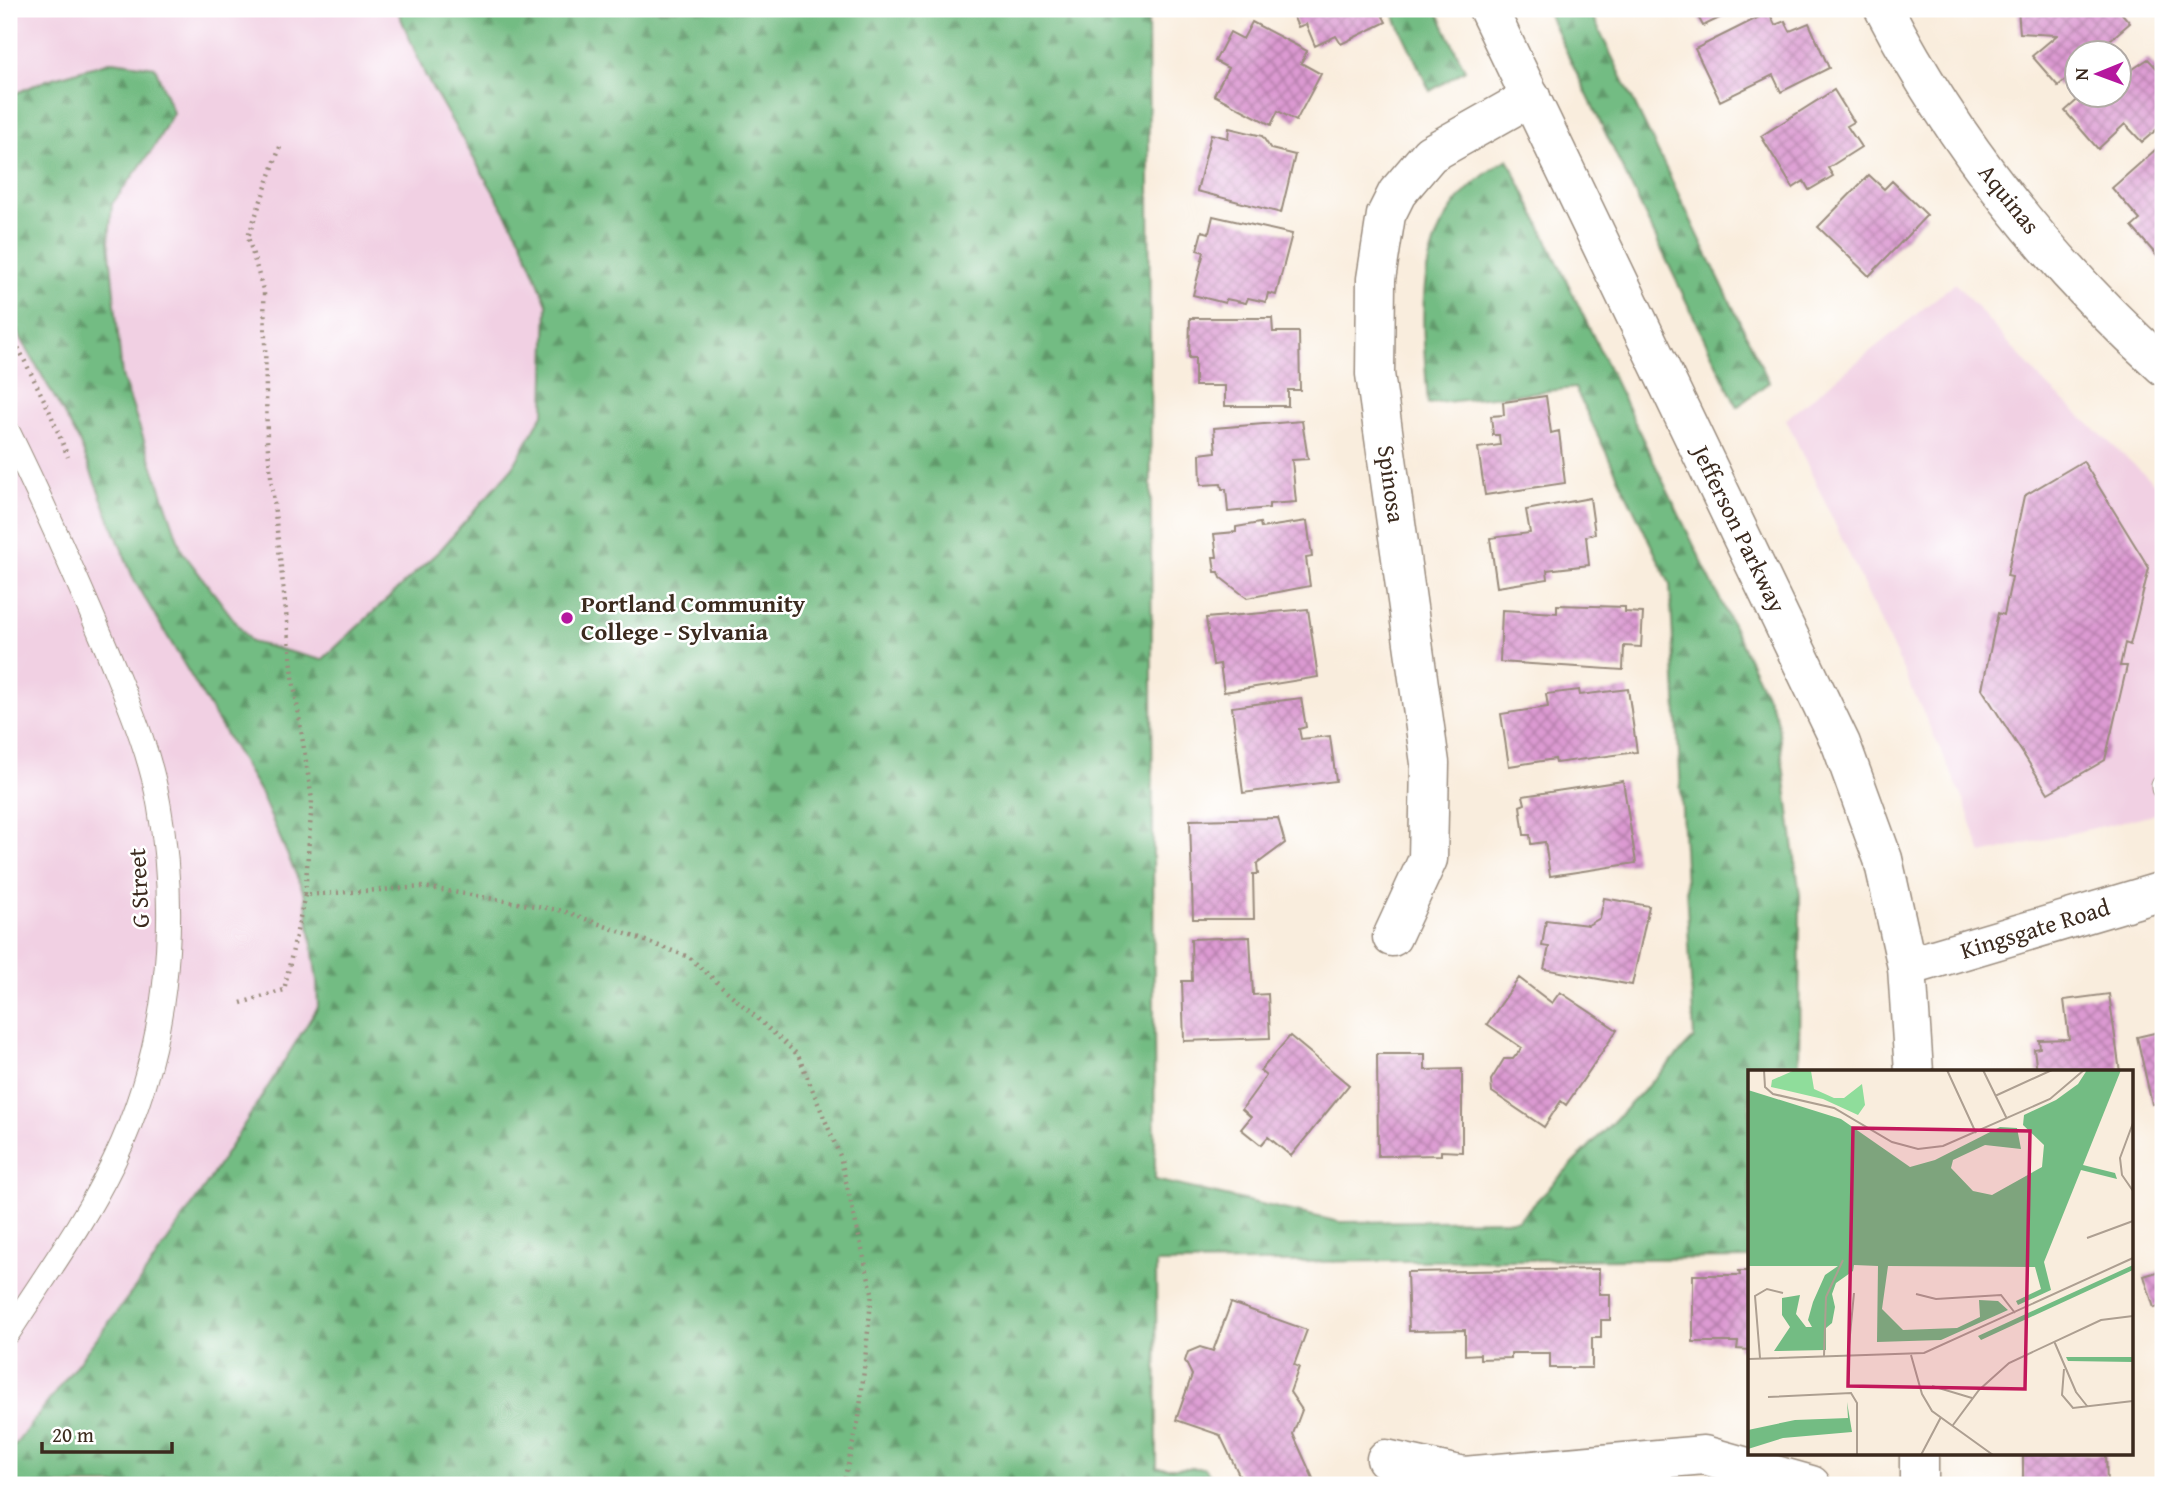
<svg xmlns="http://www.w3.org/2000/svg" width="2172" height="1494" viewBox="0 0 2172 1494" font-family="'Gentium Book Plus',serif">
	<style>
		.built { fill: #f1d0e3 }
		.forest { fill: url(#forest-firs); stroke: #577350; stroke-width: 2 }
		.building { fill: url(#building-cross-hatch) }
		.lines { fill: none; stroke-linecap: round; stroke-linejoin: round }
		.service-casing { stroke: #9a8c7e; stroke-width: 25 }
		.minor-casing { stroke: #9a8c7e; stroke-width: 41 }
		.tertiary-casing { stroke: #9a8c7e; stroke-width: 41 }
		.path { stroke: #9a8c7e; stroke-width: 4.5; stroke-dasharray: 2 5; stroke-linecap: butt }
		.service { stroke: #fff; stroke-width: 23 }
		.minor { stroke: #fff; stroke-width: 38 }
		.tertiary { stroke: #fff; stroke-width: 38 }
		.poi-dot { fill: #b5179e; stroke: #fff; stroke-width: 2.5 }
		.labels { text-anchor: middle; stroke-width: 5; stroke-linejoin: round; paint-order: stroke }
		.street-label { font-size: 24px; fill: #3b2a1e; stroke: #fff }
		.poi-label { font-size: 24px; font-weight: bold; fill: #3b2a1e; stroke: #fff; text-anchor: start }
		.inset-road { fill: none; stroke: #ad9f91; stroke-width: 2 }
		.view { fill: #c2185b; fill-opacity: 0.15; stroke: #c2185b; stroke-width: 3.5 }
		.inset-edge { fill: none; stroke: #3b2a1e; stroke-width: 3.5 }
	</style>
	<defs>
		<pattern id="forest-firs" width="22" height="20" patternUnits="userSpaceOnUse" patternTransform="scale(1.75)"><rect width="22" height="20" fill="#73bc83"/><path d="M5 1l3.5 6h-7zM16 11l3.5 6h-7z" fill="#60996b"/></pattern>
		<pattern id="building-cross-hatch" width="8" height="8" patternUnits="userSpaceOnUse" patternTransform="scale(1.75)"><rect width="8" height="8" fill="#dc9ad2"/><path d="M0 0l8 8M0 8l8-8" fill="none" stroke="#b47eaa"/></pattern>
	</defs>
	<rect width="100%" height="100%" fill="#fff"/>
	<filter id="ink" filterUnits="userSpaceOnUse"><feTurbulence type="fractalNoise" baseFrequency=".0143" numOctaves="2"/><feDisplacementMap in="SourceGraphic" scale="14" xChannelSelector="R" yChannelSelector="G"/><feConvolveMatrix kernelMatrix="1 2 1 2 8 2 1 2 1" color-interpolation-filters="sRGB"/></filter>
	<filter id="wash" filterUnits="userSpaceOnUse"><feTurbulence type="fractalNoise" baseFrequency=".00686" numOctaves="4" result="noise"/><feDisplacementMap in="SourceGraphic" scale="28" xChannelSelector="R" yChannelSelector="G"/><feGaussianBlur stdDeviation="1.57" result="paint"/><feColorMatrix in="noise" values="0 0 0 0 0 0 0 0 0 0 0 0 0 0 0 0 0 1.4 0 .05"/><feComposite in="paint" operator="in"/></filter>
	<g filter="url(#wash)">
		<rect width="100%" height="100%" fill="#f9eddd"/>
		<path class="built" d="M9 9H1110L9 1485Z
			M1955 283 2044 383 2163 491V812L1982 854 1962 796 1786 419Z"/>
		<path class="forest" d="M397 9H1148L1155 1180 1340 1222 1518 1220 1694 1038 1670 584 1575 388 1428 404C1421 304 1408 217 1508 159L1777 718 1800 896 1799 1072H1750V1258L1156 1263 1157 1468H1205L1218 1485H9V1453L138 1284 208 1182 318 1007 317 981 305 895 260 792 134 580 78 439 9 317V96L47 80 113 61 155 67 173 113 153 149 112 204 109 241 122 376 182 551 251 642 322 660 442 548 513 467 544 412 547 304 521 239 426 77Z
			M1391 9H1436L1465 70 1430 91Z
			M1546 9H1589L1769 382 1737 407Z"/>
		<g id="blocks">
			<path class="building" d="M1290 9H1379L1386 22 1341 44 1336 36 1315 46 1306 24 1298 27Z
				M1694 9H1738L1703 26Z
				M2018 9H2118L2130 23 2096 52H2078V69L2058 86 2032 56 2057 35 2020 33Z
				M1769 12 1775 25 1785 21 1790 31 1809 23 1829 68 1781 92 1773 75 1720 101 1695 49Z
				M1252 22 1307 51 1301 63 1321 74 1296 121 1278 111 1271 125 1214 95 1228 68 1215 61 1230 32 1243 39Z
				M2148 59 2163 75V124L2142 142 2125 124 2098 149 2065 111 2084 94H2120V85L2130 76 2127 73Z
				M1834 90 1854 122 1847 126 1861 147 1828 168 1833 176 1809 190 1804 181 1793 188 1761 136Z
				M1229 128 1262 136 1271 149 1295 155 1281 213 1197 191 1211 134 1228 138Z
				M2163 143V263L2132 227 2140 220 2112 188Z
				M1869 175 1884 189 1892 181 1927 215 1869 276 1818 227Z
				M1213 216 1292 234 1276 295 1268 293 1266 302 1248 298 1246 303 1226 299 1225 303 1193 295 1204 252 1197 250 1202 231 1209 233Z
				M1190 318H1272L1273 332H1299L1300 390H1288V406H1225V386H1195V358H1189Z
				M1546 396 1551 433 1559 431 1565 483 1485 495 1478 448 1500 445 1499 435H1493L1491 416 1504 415 1503 402Z
				M1302 421 1308 459 1292 460 1296 502 1269 504V508L1228 512 1226 489H1222L1221 484 1201 485 1200 454 1216 452 1214 428Z
				M2083 461 2149 568 2130 645 2125 643 2120 666H2127L2105 760 2048 793 1982 689 1998 613 2004 615 2012 577 2007 576 2024 496Z
				M1590 498 1595 534 1586 536 1589 565 1547 570 1548 579 1497 587 1490 538 1530 533 1526 510Z
				M1307 521 1312 557 1306 558 1310 586 1247 598 1221 578 1219 572H1215L1213 557H1217L1214 534 1236 532V527L1260 523 1261 528Z
				M1557 605 1625 607V612L1643 613 1641 647 1624 646 1623 670 1500 662 1502 610 1557 613Z
				M1308 609 1318 677 1224 692 1220 664 1213 665 1206 618Z
				M1628 689 1637 752 1556 763 1555 759 1509 766 1501 714 1548 707 1546 694 1579 690 1580 695Z
				M1301 698 1306 727 1299 729 1301 739 1330 736 1336 781 1243 793 1232 707Z
				M1623 781 1636 863 1550 876 1545 842 1531 844 1530 835H1524L1520 806 1525 804 1523 796Z
				M1278 818 1285 843 1257 864 1258 874H1253L1254 919H1193L1190 820Z
				M1604 898 1649 906 1632 985 1544 969 1549 947 1542 946 1546 920 1588 925 1600 918Z
				M1250 937 1253 995 1268 994 1270 1038 1184 1041 1182 981H1192L1191 939Z
				M1519 978 1552 1003 1560 992 1617 1030 1566 1105 1561 1101 1544 1127 1492 1092 1491 1080 1504 1059H1513L1522 1048 1487 1024Z
				M2109 994 2120 1072H2037L2034 1049 2040 1048 2039 1040 2069 1039 2064 1000Z
				M2163 1031V1102L2152 1104 2137 1037Z
				M1290 1036 1349 1085 1291 1156 1268 1137 1261 1145 1241 1129 1251 1117 1242 1109 1266 1076 1260 1071Z
				M1377 1054H1425V1070L1462 1069V1152L1441 1151V1155L1378 1156Z
				M1599 1269V1294H1610V1320H1601V1338H1592V1368H1550V1353H1511V1358L1480 1359V1354L1465 1355V1330L1409 1331 1407 1272Z
				M2163 1270V1319L2159 1307 2154 1308 2144 1276Z
				M1739 1271H1750V1350L1737 1349 1738 1342H1693V1275H1740Z
				M1231 1303 1307 1330 1294 1365 1299 1367 1290 1392 1302 1410 1293 1434 1316 1485H1244L1220 1435 1176 1420 1192 1375 1185 1361 1188 1352 1200 1347 1213 1351Z
				M2023 1454H2106L2107 1485H2023Z"/>
		</g>
	</g>
	<g filter="url(#ink)">
		<use href="#blocks" fill-opacity="0" stroke="#9a8c7e" stroke-width="2"/>
		<g class="lines">
			<defs>
				<path id="service" d="M9 433C44 504 76 577 107 650 127 700 150 751 159 805 180 924 167 1051 114 1161 85 1221 45 1276 9 1332
					M2163 788V786"/>
				<path id="minor" d="M1884 9C1953 142 2052 266 2163 366
					M1392 937 1428 859 1430 763 1375 374 1376 279 1386 215 1397 193 1430 154 1531 97
					M1907 967 2163 891
					M1386 1459 1464 1476 1704 1455 1811 1485"/>
				<path id="tertiary" d="M1488 9 1841 744 1883 859 1907 967 1914 1072
					M1919 1454V1485"/>
			</defs>
			<use href="#service" class="service-casing"/>
			<use href="#minor" class="minor-casing"/>
			<use href="#tertiary" class="tertiary-casing"/>
			<path class="path" d="M280 147 248 237 264 293 267 440 294 685 312 800 305 895 424 887 564 911 689 957 798 1055 840 1156 872 1292 859 1418 843 1485
				M9 329 49 410 68 457
				M241 1003 284 990 305 895"/>
			<use href="#service" class="service"/>
			<use href="#minor" class="minor"/>
			<use href="#tertiary" class="tertiary"/>
		</g>
	</g>
	<circle class="poi-dot" cx="567" cy="618" r="7"/>
	<g class="labels">
		<g class="street-label">
			<text transform="translate(2009 199) rotate(51)" y="8">Aquinas</text>
			<text transform="translate(1391 484) rotate(82)" y="8">Spinosa</text>
			<text transform="translate(1739 529) rotate(64)" y="8">Jefferson Parkway</text>
			<text transform="translate(139 888) rotate(-93)" y="8">G Street</text>
			<text transform="translate(2035 929) rotate(-17)" y="8">Kingsgate Road</text>
		</g>
		<g class="poi-label">
			<text x="581" y="612">Portland Community<tspan x="581" dy="28">College - Sylvania</tspan></text>
		</g>
	</g>
	<g transform="translate(1748 1070)">
		<rect width="385" height="385" fill="#f9eddd"/>
		<path d="M47 0 63 1 66 19 86 28H96L114 14 117 35 110 45 75 29 23 17 24 10Z" fill="#8fdd9b"/>
		<path d="M339 0H373L335 95 367 103 369 109 333 100 296 192 303 220 270 235 268 231 293 219 287 197 140 196 134 239 155 260 209 258 232 247 231 230 250 231 260 240 193 270 129 272 130 196 106 195 105 201 88 213 84 224 87 237 84 253 78 258V280L26 281 42 257 34 245V228L52 225 48 244 58 257H64L60 250 65 232 77 205 90 196H0V20L93 49 162 97 187 90 252 57 269 58 273 79 237 75 205 90 203 98 225 121 244 125 294 97 296 75 275 55 276 45 308 30 330 14ZM385 195V200L233 270 230 266ZM318 287H385V292L320 291ZM99 332 104 362 35 368 0 379V360L47 350 100 348Z" fill="#73bc83"/>
		<path class="inset-road" d="M16 0 17 17 25 24 86 38 144 72 170 79 195 76 302 29 336 0M199 0 228 63M235 0 259 49M247 26 304 0M385 53 372 88 374 105 385 121M339 168 385 151M168 224 188 229 253 225 267 243M306 271 328 322 339 336M163 285 174 324 184 341 245 385M76 286 78 227 95 190M100 286 106 223M12 288 7 226 19 219 35 223M0 289 176 283 385 188M316 299 314 325 325 338 385 331M184 316 224 328M20 327 103 323 109 333V385M205 355 231 320 261 293 353 250 385 246M173 385 193 347"/>
		<path class="view" d="M105 58 282 61 277 319 100 316Z"/>
		<rect width="385" height="385" class="inset-edge"/>
	</g>
	<rect width="2172" height="1494" fill="none" stroke="#fff" stroke-width="35"/>
	<g transform="translate(2098 74) rotate(269)"><circle r="33" fill="#ffffff" stroke="#b1aaa5" stroke-width="2"/>
	<path d="M0-5L12 26L0 18L-12 26Z" fill="#b5179e"/>
	<text y="-10" font-size="19" font-weight="bold" text-anchor="middle" fill="#3b2a1e">N</text>
	</g>
	<path d="M42 1442v10h130v-10" fill="none" stroke="#3b2a1e" stroke-width="3.5"/>
	<text x="52" y="1442" font-size="21" fill="#3b2a1e" stroke="#ffffff" stroke-width="5" paint-order="stroke">20 m</text>
</svg>
